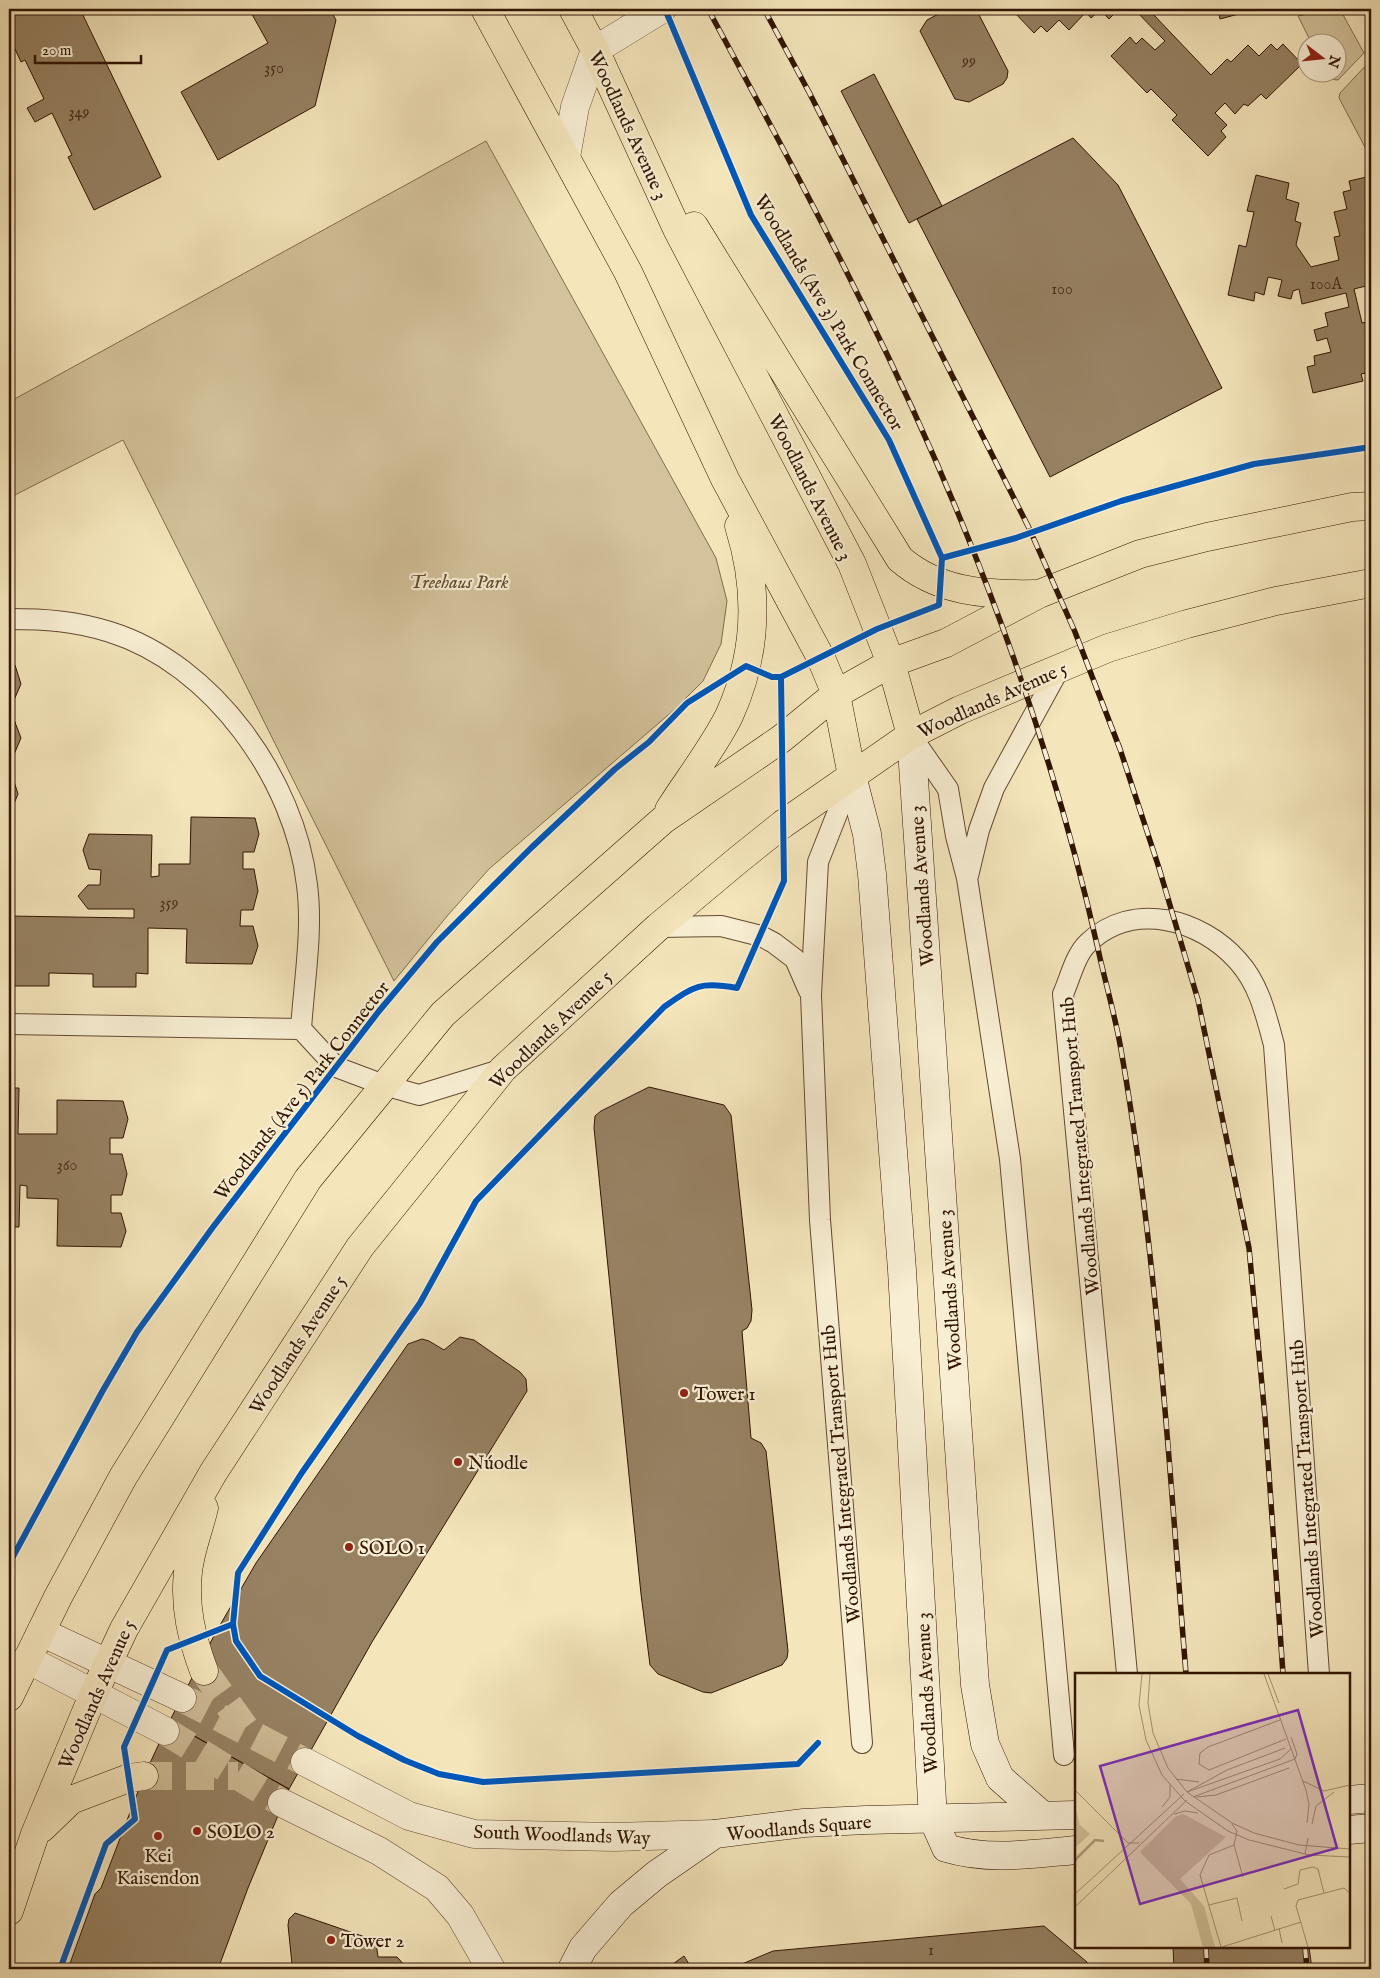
<svg xmlns="http://www.w3.org/2000/svg" width="1380" height="1978" viewBox="0 0 1380 1978" font-family="'IM FELL English',serif">
	<style>
		.green { fill: #d3c29b; stroke: #826c4e }
		.building { fill: #968162; stroke: #311501 }
		.lines { fill: none; stroke-linecap: round; stroke-linejoin: round }
		.street-tunnel { stroke: #cdbb96; stroke-width: 28; stroke-dasharray: 28 14; stroke-linecap: butt }
		.primary-tunnel { stroke: #cdbb96; stroke-width: 28; stroke-dasharray: 28 14; stroke-linecap: butt }
		.lane-casing { stroke: #624930; stroke-width: 22 }
		.street-casing { stroke: #624930; stroke-width: 29 }
		.secondary-casing { stroke: #311501; stroke-width: 29 }
		.primary-casing { stroke: #311501; stroke-width: 29 }
		.lane { stroke: #f8eed3; stroke-width: 20 }
		.street { stroke: #f8eed3; stroke-width: 28 }
		.secondary { stroke: #f8eed3; stroke-width: 28 }
		.primary { stroke: #f4e5bb; stroke-width: 28 }
		.rail-casing { stroke: #311501; stroke-width: 5.5 }
		.rail { stroke: #f8eed3; stroke-width: 4; stroke-dasharray: 11; stroke-linecap: butt }
		.cycleway-casing { stroke: #f8eed3; stroke-width: 9 }
		.cycleway { stroke: #0057b8; stroke-width: 6 }
		.poi-dot { fill: #8f2418; stroke: #f8eed3; stroke-width: 2 }
		.labels { text-anchor: middle; stroke-width: 4.5; stroke-linejoin: round; paint-order: stroke }
		.number-label { font-size: 16px; fill: #4a3019 }
		.street-label { font-size: 19px; fill: #311501; stroke: #f8eed3 }
		.park-label { font-size: 19px; font-style: italic; fill: #62492f; stroke: #f8eed3 }
		.poi-label { font-size: 19px; fill: #311501; stroke: #f8eed3; text-anchor: start }
		.inset-river { fill: none; stroke: #b29e7c; stroke-width: 2.5 }
		.inset-road { fill: none; stroke: #a69271; stroke-width: 1 }
		.view { fill: #7b2cbf; fill-opacity: 0.15; stroke: #7b2cbf; stroke-width: 2.5 }
		.inset-edge { fill: none; stroke: #311501; stroke-width: 2.5 }
	</style>
	<rect width="100%" height="100%" fill="#f4e5bb"/>
	<filter id="stains"><feTurbulence type="fractalNoise" baseFrequency=".004" numOctaves="4"/><feColorMatrix values="0 0 0 0 .2 0 0 0 0 .09 0 0 0 0 .02 0 0 0 .5 -.17"/></filter>
	<radialGradient id="worn" r=".72"><stop offset=".6" stop-color="#630" stop-opacity="0"/><stop offset="1" stop-color="#630" stop-opacity=".3"/></radialGradient>
	<path class="green" d="M1332 9H1339L1341 11 1364 53 1338 80 1328 79 1325 73 1338 72V42H1311L1298 16Z
		M1369 62 1371 67V146L1366 149 1339 98 1340 93Z
		M486 141 716 558 727 601 721 644 703 681 674 710 489 869 448 915 394 981 123 440 9 498V402Z"/>
	<path class="building" d="M9 9H80L161 177 94 210 68 157 72 155 52 113 35 122 27 108 44 99 25 60 21 62 9 36Z
		M249 9H330L336 20 315 106 218 160 181 92 268 43Z
		M948 9H976L1008 71 1007 78 1003 84 969 102 955 99 920 31 927 20Z
		M1020 9H1119L1109 19 1100 10 1091 18 1086 12 1069 30 1059 20 1047 32 1041 26 1034 33 1015 13Z
		M1134 9H1156L1152 13 1211 75 1227 59 1231 62 1248 45 1259 56 1271 44 1277 50 1283 44 1302 64 1266 99 1261 94 1248 106 1244 104 1235 114 1225 103 1215 113 1227 125 1221 131 1226 137 1208 156 1172 120 1177 115 1151 89 1147 93 1111 56 1130 37 1136 44 1142 38 1155 50 1165 41Z
		M1208 9H1245L1246 12 1220 19 1218 10 1209 12Z
		M874 74 942 206 909 223 841 91Z
		M1073 138 1118 185 1222 388 1050 477 917 219Z
		M1256 175 1289 183 1286 199 1299 203 1295 221 1301 223 1296 245 1311 267 1339 260 1334 237 1340 236 1334 212 1347 209 1343 192 1351 190 1349 181 1371 176V301L1366 286 1354 289 1362 323 1371 321V372L1361 374 1363 381 1313 393 1307 367 1315 365 1314 356 1331 352 1327 338 1317 341 1314 330 1328 326 1325 313 1349 307 1346 293 1302 304 1299 289 1293 291 1291 299 1278 296 1282 280 1268 277 1264 295 1255 292 1254 301 1228 295 1239 245 1246 247 1254 212 1247 211Z
		M9 665H15L21 684 14 700H9Z
		M9 716 13 717 21 738 12 759 9 758Z
		M9 775H12L18 794 11 811H9Z
		M191 817 255 818 259 834 254 852H243V869H254L258 891 253 910H241L240 926H253L258 946 252 964 186 963 187 929 148 928V974L136 973V987H93V974L49 973V986H9V916L134 918V909H88L78 896 88 885H100L101 870 89 869 83 850 89 834 152 835 151 877 159 876V864H190Z
		M649 1087 724 1105 731 1115 752 1310 751 1321 747 1328 742 1331 751 1438 761 1443 766 1451 788 1651 787 1658 782 1665 711 1693 703 1692 658 1674 650 1665 641 1594 594 1128 595 1116 601 1111Z
		M9 1088H19L18 1134H57V1100L123 1101 128 1119 123 1138H110V1154H122L127 1174 122 1195H111V1213H121L126 1231 121 1247 57 1246 58 1199 27 1198V1186L20 1185 19 1227H9Z
		M460 1337 474 1340 520 1372 526 1379 527 1391 372 1642 289 1789 169 1722 216 1632 256 1563 408 1344 422 1339 429 1341 444 1350Z
		M169 1722 289 1789 248 1888 218 1969H68L95 1894 101 1888 144 1776Z
		M295 1913 368 1938 376 1942 378 1957H397L408 1969H284L292 1964 288 1925 289 1919Z
		M1044 1926 1087 1962 1088 1969H730L773 1951Z
		M1173 1947H1309L1312 1969H1174Z
		M684 1956 692 1969H666Z"/>
	<g class="lines">
		<path class="street-tunnel" d="M182 1698 305 1762
			M165 1731 282 1803"/>
		<path class="primary-tunnel" d="M204 1671 248 1732
			M144 1776H238"/>
		<defs>
			<path id="lane" d="M9 619C45 619 75 621 110 632 213 664 295 780 307 885 313 931 304 982 301 1029L336 1067 384 1085 419 1095 503 1069
				M911 736 948 789 956 836 967 878 1010 1159 1064 1755
				M852 776 818 862 811 995 820 1220 862 1743
				M968 876 979 830 994 788 1059 669
				M658 927 721 926 761 936 774 943 795 959 809 991
				M9 1024 301 1029
				M1127 1674 1063 994C1070 979 1075 955 1088 943 1133 900 1201 919 1238 961 1259 984 1266 1015 1274 1045L1319 1674"/>
			<path id="street" d="M566 157 575 107 595 50 662 9
				M41 1632 182 1698
				M27 1659 165 1731
				M305 1762 409 1816 474 1834 614 1837 715 1834
				M282 1803 379 1851 437 1888 460 1915 491 1969"/>
			<path id="secondary" d="M911 735 975 1685 985 1744 1000 1778 1042 1815
				M852 776 867 834 872 874 902 1270 933 1819 946 1848C988 1861 1032 1854 1076 1850
				M1349 1800 1371 1798
				M1349 1830 1371 1828
				M572 1969 583 1948 621 1904 657 1874 715 1834 804 1823 866 1820 1076 1815"/>
			<path id="primary" d="M485 9 628 272 725 479 821 658 836 694 852 776
				M573 9 595 50 677 229 852 564 891 663 911 735
				M694 226 900 559C938 592 986 595 1034 594
				M669 810C688 780 713 748 729 716 757 655 759 590 739 526
				M204 1508C199 1529 190 1551 188 1572 184 1607 192 1639 204 1671
				M9 1697 58 1597 123 1477 308 1179 443 1014 663 820 781 739 836 694 891 663 946 643 1039 594 1140 554 1207 537 1352 507 1371 506
				M42 1828 71 1800 129 1778 144 1776
				M9 1911 35 1834 94 1693 124 1629 213 1473 360 1247 503 1069 658 927 738 860 783 824 911 735 960 710 1108 648 1187 624 1276 601 1371 583"/>
		</defs>
		<use href="#lane" class="lane-casing"/>
		<use href="#street" class="street-casing"/>
		<use href="#secondary" class="secondary-casing"/>
		<use href="#primary" class="primary-casing"/>
		<use href="#lane" class="lane"/>
		<use href="#street" class="street"/>
		<use href="#secondary" class="secondary"/>
		<use href="#primary" class="primary"/>
		<defs>
			<path id="rail" d="M708 9C761 107 814 205 863 305 965 510 1048 726 1098 949 1105 981 1114 1012 1120 1044 1157 1252 1169 1464 1186 1674
				M764 9 810 94 1029 528 1075 632 1120 749 1159 868 1198 1000 1249 1248 1265 1417 1283 1674
				M1206 1947 1207 1969
				M1305 1947 1307 1969"/>
		</defs>
		<use href="#rail" class="rail-casing"/>
		<use href="#rail" class="rail"/>
		<defs>
			<path id="cycleway" d="M942 558 1016 538 1121 501 1254 464 1371 447
				M781 677 784 881 737 988C700 981 694 986 664 1007L476 1201 420 1303 301 1474 238 1573 233 1624 236 1641 260 1676 358 1736 404 1760 439 1774 483 1782 798 1764 818 1743
				M9 1564 102 1392 137 1332 213 1227 379 1011 437 942 531 848 615 769 649 742 687 703 746 666 772 677H781L877 629 939 605 942 558 889 440 751 215 665 9
				M60 1969 106 1844 135 1819 124 1747 167 1650 233 1624"/>
		</defs>
		<use href="#cycleway" class="cycleway-casing"/>
		<use href="#cycleway" class="cycleway"/>
	</g>
	<g class="poi-dot">
		<circle cx="684" cy="1393" r="5"/>
		<circle cx="458" cy="1462" r="5"/>
		<circle cx="349" cy="1547" r="5"/>
		<circle cx="197" cy="1831" r="5"/>
		<circle cx="158" cy="1836" r="5"/>
		<circle cx="331" cy="1940" r="5"/>
	</g>
	<g class="labels">
		<g class="number-label">
			<text x="969" y="66">99</text>
			<text x="274" y="73">350</text>
			<text x="79" y="117">349</text>
			<text x="1326" y="289">100A</text>
			<text x="1062" y="294">100</text>
			<text x="169" y="908">359</text>
			<text x="67" y="1170">360</text>
			<text x="931" y="1955">1</text>
		</g>
		<g class="street-label">
			<text transform="translate(629 125) rotate(65)" y="7">Woodlands Avenue 3</text>
			<text transform="translate(830 312) rotate(59)" y="7">Woodlands (Ave 3) Park Connector</text>
			<text transform="translate(811 487) rotate(63)" y="7">Woodlands Avenue 3</text>
			<text transform="translate(992 699) rotate(-24)" y="7">Woodlands Avenue 5</text>
			<text transform="translate(921 886) rotate(-94)" y="7">Woodlands Avenue 3</text>
			<text transform="translate(550 1029) rotate(-44)" y="7">Woodlands Avenue 5</text>
			<text transform="translate(301 1090) rotate(-52)" y="7">Woodlands (Ave 5) Park Connector</text>
			<text transform="translate(1079 1146) rotate(-95)" y="7">Woodlands Integrated Transport Hub</text>
			<text transform="translate(949 1290) rotate(-94)" y="7">Woodlands Avenue 3</text>
			<text transform="translate(297 1344) rotate(-57)" y="7">Woodlands Avenue 5</text>
			<text transform="translate(840 1474) rotate(-95)" y="7">Woodlands Integrated Transport Hub</text>
			<text transform="translate(1306 1489) rotate(-94)" y="7">Woodlands Integrated Transport Hub</text>
			<text transform="translate(926 1693) rotate(-93)" y="7">Woodlands Avenue 3</text>
			<text transform="translate(96 1694) rotate(-66)" y="7">Woodlands Avenue 5</text>
			<text transform="translate(799 1827) rotate(-5)" y="7">Woodlands Square</text>
			<text transform="translate(562 1834) rotate(2)" y="7">South Woodlands Way</text>
		</g>
		<g class="park-label">
			<text x="459" y="588">Treehaus Park</text>
		</g>
		<g class="poi-label">
			<text x="694" y="1400">Tower 1</text>
			<text x="468" y="1469">Núodle</text>
			<text x="359" y="1554">SOLO 1</text>
			<text x="207" y="1838">SOLO 2</text>
			<text x="158" y="1862" text-anchor="middle">Kei<tspan x="158" dy="22">Kaisendon</tspan></text>
			<text x="341" y="1947">Tower 2</text>
		</g>
	</g>
	<g transform="translate(1075 1673)">
		<rect width="275" height="275" fill="#f4e5bb"/>
		<path d="M0 133 5 152 15 161 0 175ZM108 141 151 164 105 206 129 233 140 274H128L116 231 65 179 100 144Z" fill="#d3c29b"/>
		<path class="inset-river" d="M0 187 20 167 29 168"/>
		<path class="inset-road" d="M67 1 64 32 71 67 87 102 110 128 153 158 174 167 234 182 275 184M75 1 73 30 78 60 93 95 112 119 157 150 179 160 224 172 275 176M189 1 231 117 234 131 232 150M193 1 204 30M205 47 133 74 125 80 124 91 134 97 211 66M216 64 222 81 220 86M101 106 124 109M228 108 249 118 275 112M0 117 53 170H64M112 119 205 86 216 76M112 119 152 97 210 75M118 124 220 86M121 124 141 122 214 95M87 134 95 124V112M99 141 110 138 123 140M157 151 162 158 159 172 168 204M237 151 241 133 259 119M230 181 233 165M209 216 223 211 225 197 238 194 243 196 249 220M0 221 109 121M134 232 162 225 167 248M0 234 112 127M196 243 200 258M204 255 207 270M146 274 125 202 134 182 159 172M147 274 226 249M233 274 221 233 223 227 269 215 275 220"/>
		<path class="view" d="M223 37 262 175 65 231 25 93Z"/>
		<rect width="275" height="275" class="inset-edge"/>
	</g>
	<rect width="1380" height="1978" fill="none" stroke="#f4e5bb" stroke-width="30"/>
	<rect x="10" y="10" width="1360" height="1958" fill="none" stroke="#311501" stroke-width="2.5"/>
	<rect x="15" y="15" width="1350" height="1948" fill="none" stroke="#311501"/>
	<g transform="translate(1322 58) rotate(106)"><circle r="24" fill="#f8eed3" stroke="#a8977f"/>
	<path d="M0-4L9 19L0 12L-9 19Z" fill="#8f2418"/>
	<text y="-8" font-size="14" font-weight="bold" text-anchor="middle" fill="#311501">N</text>
	</g>
	<path d="M35 55v8h106v-8" fill="none" stroke="#311501" stroke-width="2.5"/>
	<text x="42" y="55" font-size="15" fill="#311501" stroke="#f8eed3" stroke-width="4" paint-order="stroke">20 m</text>
	<rect width="100%" height="100%" filter="url(#stains)"/>
	<rect width="100%" height="100%" fill="url(#worn)"/>
</svg>
